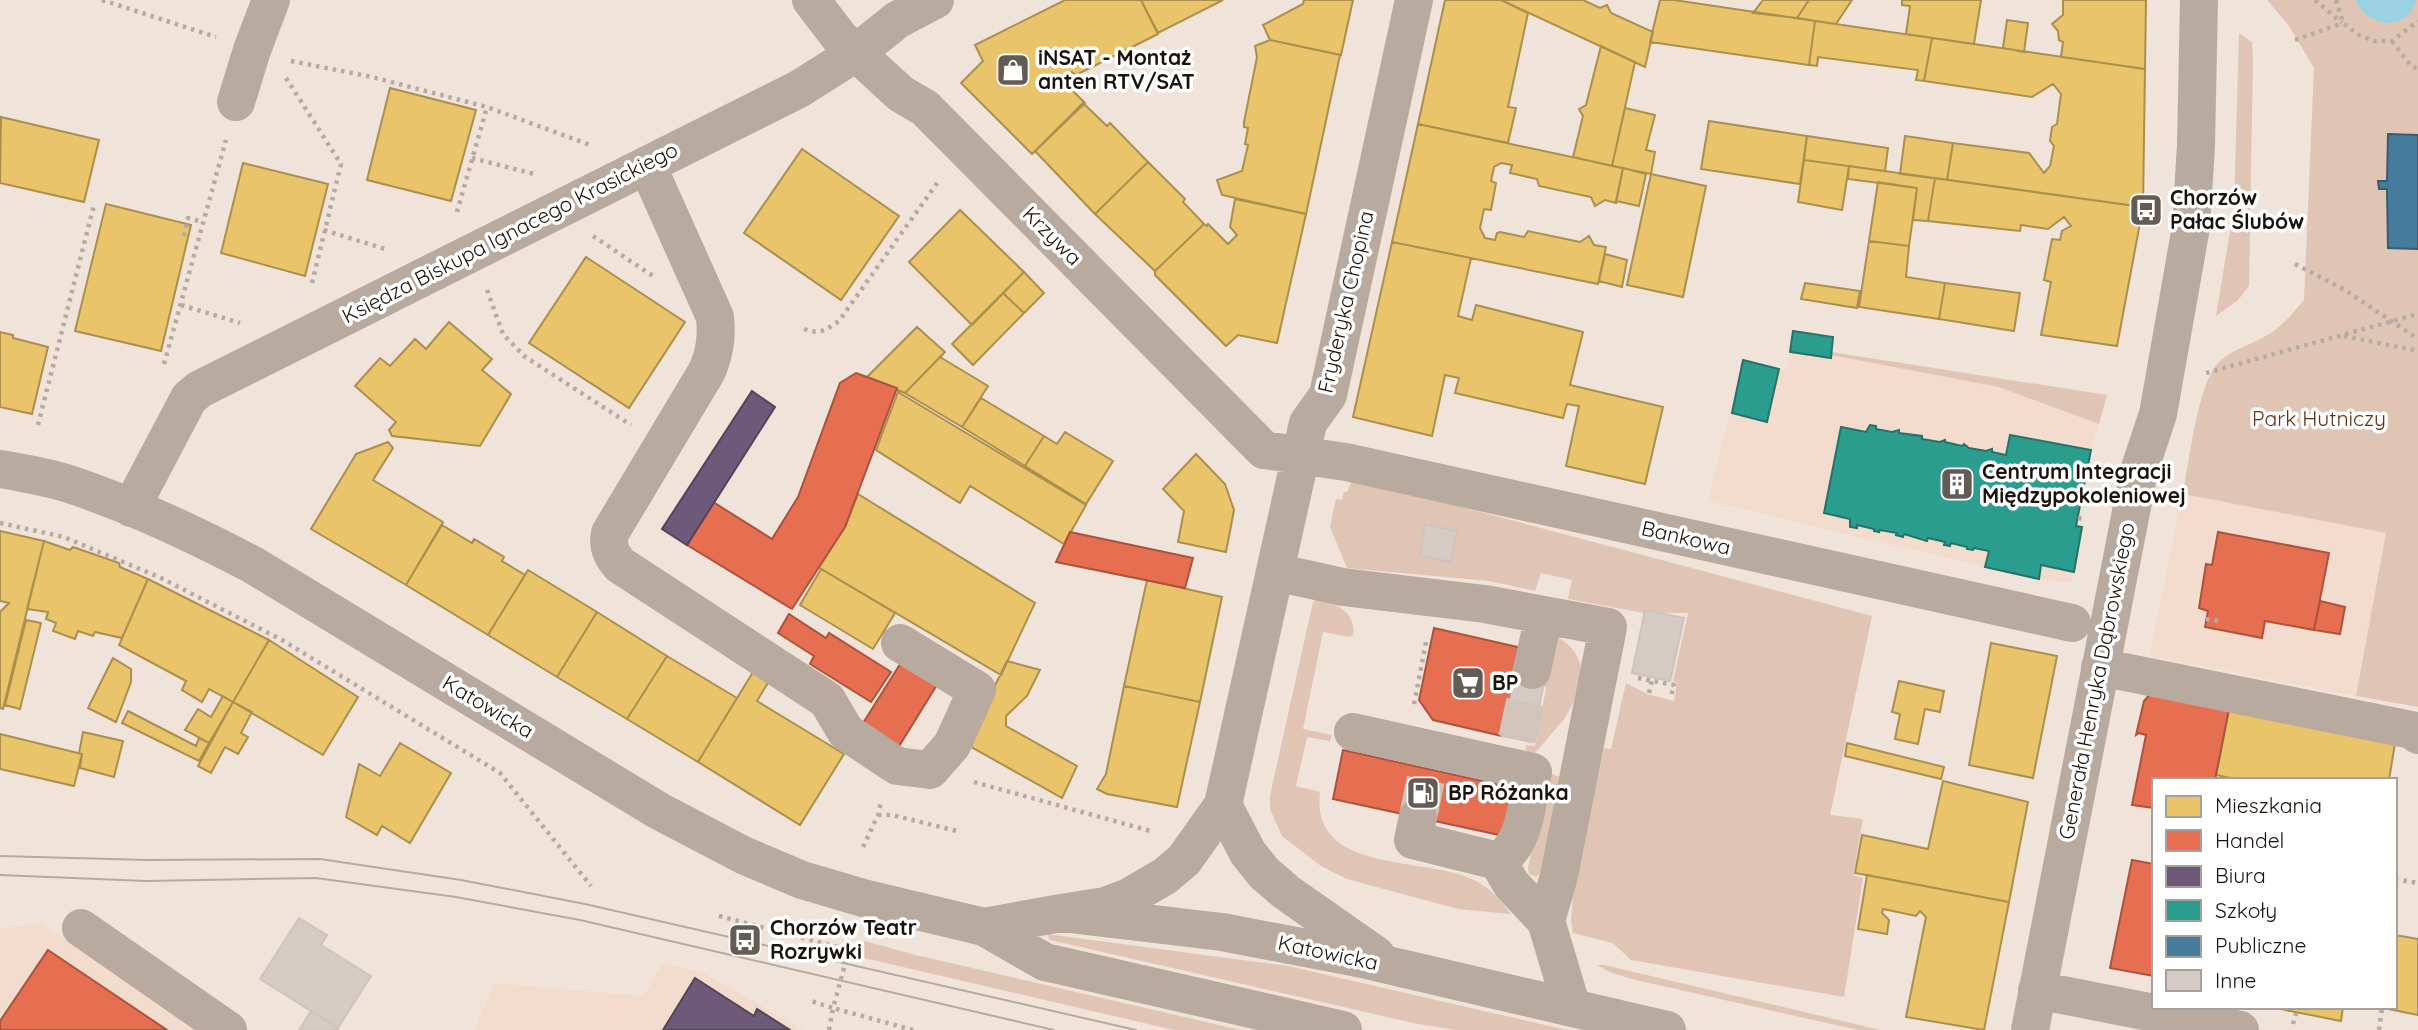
<svg xmlns="http://www.w3.org/2000/svg" width="2418" height="1030" viewBox="0 0 2418 1030" font-family="Quicksand,sans-serif">
	<style>
		.built { fill: #f3dccd }
		.green { fill: #e0c5b4 }
		.water { fill: #9bd2e2 }
		.homes { fill: #e9c46a; stroke: #ab8f4e; stroke-width: 2 }
		.shops { fill: #e76f51; stroke: #aa533d; stroke-width: 2 }
		.offices { fill: #6d597a; stroke: #544459; stroke-width: 2 }
		.schools { fill: #2a9d8f; stroke: #257368; stroke-width: 2 }
		.public { fill: #457b9d; stroke: #385c72; stroke-width: 2 }
		.building { fill: #d5cac4; stroke: #cec4bc; stroke-width: 2 }
		.lines { fill: none; stroke-linecap: round; stroke-linejoin: round }
		.minor-tunnel { stroke: #d0c4bb; stroke-width: 38; stroke-dasharray: 38 19; stroke-linecap: butt }
		.path { stroke: #b6aba3; stroke-width: 4.5; stroke-dasharray: 3.5 5; stroke-linecap: butt }
		.minor { stroke: #b9aaa0; stroke-width: 38 }
		.tram { stroke: #b5aaa2; stroke-width: 2 }
		.labels { text-anchor: middle; stroke-width: 7; stroke-linejoin: round; paint-order: stroke }
		.poi-label { font-size: 21px; font-weight: bold; fill: #1a120d; stroke: #fff; text-anchor: start }
		.street-label { font-size: 21px; fill: #1a120d; stroke: #fff }
		.park-label { font-size: 21px; fill: #5c3416; stroke: #fff }
	</style>
	<rect width="100%" height="100%" fill="#f0e3da"/>
	<path class="built" d="M1790 352 1830 358 1831 352 2107 395 2091 447 2076 525 2082 527 2071 583 2039 579 1985 567 1708 501 1743 360 1786 371Z
		M2183 494 2386 533 2356 696 2149 656Z
		M40 923 201 1030H0V929Z
		M663 964 702 972 803 1030H475L494 983 644 996Z"/>
	<path class="green" d="M2267 0H2418V707L2356 696 2386 533 2183 494C2189 463 2198 379 2221 360 2234 349 2250 345 2264 337 2281 328 2292 314 2304 300L2314 68 2289 26Z
		M2239 33 2252 42 2253 59 2249 286 2238 300 2216 316 2234 207Z
		M1831 352 2107 395 2099 424 1999 387 1831 355Z
		M1353 478 1872 616 1830 815 1863 819 1853 875 1863 878 1844 997 1631 960 1613 943 1573 933 1571 920 1573 893 1604 748 1611 749 1626 683 1647 694 1674 701 1677 683 1673 681 1688 613H1644L1568 599 1572 580 1541 573 1535 591 1489 581 1347 568 1330 527 1336 499 1342 500 1344 492H1347Z
		M1317 600C1337 604 1356 611 1353 635L1350 637 1323 632 1303 729 1332 735 1330 741 1307 737 1296 786 1320 792C1310 876 1426 855 1476 881 1490 888 1502 902 1511 914L1458 909 1347 879 1321 866 1282 836 1270 809V796L1313 602Z
		M1556 637C1570 643 1577 653 1581 667L1574 701 1565 718 1535 753 1526 752V745L1535 746Z
		M1552 774 1559 777 1541 872 1536 877 1529 874 1528 868 1547 777Z
		M1047 934 1288 966 1567 1030H1456L1418 1024 1050 940Z
		M864 941 920 956 1241 1030H1174L860 957Z
		M1597 965H1604L1881 1030H1858L1636 980 1612 973Z"/>
	<path class="water" d="M2355 0H2417C2407 33 2368 28 2355 0Z"/>
	<path class="homes" d="M1065 0H1141L1158 34 1076 75 1072 72 1062 80 1085 103 1032 154 961 83 983 61 975 45Z
		M1141 0H1223L1158 33Z
		M1304 0H1353L1341 55 1270 40 1263 25 1303 4Z
		M1445 0H1501L1528 13 1508 107 1516 108 1508 143 1418 124Z
		M1501 0H1583L1600 8 1607 5 1611 13 1653 32 1645 67Z
		M1660 0H1674L1815 21 1809 65 1650 42Z
		M1763 0H1809L1797 18 1753 13Z
		M1809 0H1852L1836 24 1797 18Z
		M1902 0H1981L1974 44 1906 34 1910 6 1902 5Z
		M2063 0H2146L2145 69 2061 57 2063 42 2059 40 2058 31 2052 24 2063 15Z
		M2007 20 2028 23 2024 52 2003 48Z
		M1815 21 1932 38 1924 81 1916 80 1918 70 1818 57 1817 66 1809 65Z
		M1932 38 2145 69 2143 207 1947 180 1953 143 2029 153 2044 173 2050 166 2054 146 2050 141 2052 127 2057 124 2061 94 2053 84 2032 97 1924 81Z
		M1270 40 1340 55 1306 214 1222 195 1217 180 1242 171 1248 145 1245 144 1248 128 1244 127V122L1257 57 1255 46Z
		M1601 46 1635 62 1612 166 1573 157 1583 116 1579 109 1586 105Z
		M390 88 476 110 451 201 367 180Z
		M1083 103 1107 126 1110 123 1148 162 1095 214 1035 151Z
		M1625 108 1655 115 1646 150 1655 152 1651 174 1612 166Z
		M1 117 99 140 84 202 0 183Z
		M1709 121 1807 136 1800 184 1701 169Z
		M1418 124 1623 168 1616 203 1605 200 1595 206 1591 197 1539 186 1537 179 1510 173 1512 165 1501 163 1494 167 1491 181 1496 183 1491 210 1484 209 1480 228 1485 238 1495 240 1497 233 1500 232 1524 237 1528 231 1580 242 1589 236 1594 245 1606 247 1598 284 1392 242Z
		M1807 136 1888 148 1885 171 1804 160Z
		M1905 136 1953 143 1947 180 1900 174Z
		M802 149 899 216 841 300 744 233Z
		M1804 160 1849 166 1842 210 1798 202Z
		M1148 162 1185 199 1183 202 1204 224 1155 271 1095 214Z
		M243 163 328 184 305 276 221 253Z
		M1849 166 1935 178 1928 221 1913 220 1917 188 1848 179Z
		M1623 168 1646 174 1639 206 1616 201Z
		M1651 174 1706 186 1683 297 1627 285Z
		M1935 178 2143 207 2117 346 2041 335 2051 282 2044 280 2052 239 2060 240 2062 231 2071 226 2064 217 2048 229 2021 225 2020 231 1928 221Z
		M1878 182 1917 188 1909 246 1869 241Z
		M1235 199 1306 214 1277 343 1238 335 1226 346 1155 275V271L1204 224 1207 226 1208 224 1228 244 1237 235 1230 227Z
		M106 204 191 225 161 351 75 331Z
		M960 210 1024 272 972 325 909 262Z
		M1869 241 1909 246 1906 277 1945 283 1939 319 1859 307Z
		M1392 242 1471 258 1458 316 1472 320 1476 305 1583 332 1570 385 1663 407 1645 484 1566 466 1579 406 1567 404 1563 418 1455 393 1459 378 1445 375 1432 436 1353 417Z
		M1605 254 1627 260 1622 287 1599 281Z
		M586 257 685 322 629 408 529 343Z
		M1024 272 1044 293 1024 313 1003 293Z
		M1805 283 1860 291 1857 308 1801 299Z
		M1945 283 2020 293 2014 331 1939 319Z
		M1003 293 1024 313 973 365 952 344Z
		M449 322 492 359 482 370 511 394 480 446 392 436 389 430 396 422 355 386 380 358 390 366 415 339 426 349Z
		M917 327 945 352 905 393 867 377Z
		M0 332 13 335V338L48 347 32 414 0 407Z
		M940 357 988 386 962 427 905 393Z
		M898 392 1086 505 1064 544 970 486 960 503 876 450Z
		M981 398 1044 436 1025 466 962 427Z
		M1065 432 1113 461 1086 504 1025 466 1044 436 1057 444Z
		M388 442 393 448 373 480 443 522 406 585 311 529 356 454Z
		M1196 454 1225 484 1234 510 1226 552 1178 542 1184 511 1163 489Z
		M858 494 1035 603 1001 675 818 567 845 527Z
		M442 525 472 543 474 539 504 557 502 561 525 575 488 635 406 585Z
		M0 531 44 541 3 709 0 708V612L9 603 0 601Z
		M44 541 70 550 73 547 119 563 120 567 148 579 122 638 95 632 93 636 78 631 75 639 53 631 56 623 46 619 48 612 27 609Z
		M821 569 895 613 873 649 800 605Z
		M528 570 597 612 557 677 488 635Z
		M148 579 269 640 233 702 209 689 202 702 182 690 186 681 119 645Z
		M1147 580 1222 597 1200 702 1124 686Z
		M597 612 667 656 627 719 557 677Z
		M26 620 41 623 20 709 5 705Z
		M269 640 358 697 323 755 233 702Z
		M1991 643 2057 656 2033 778 1969 765Z
		M667 656 737 698 698 762 627 719Z
		M113 658 131 669V682L116 722 88 708Z
		M1007 661 1040 670 1027 696 1006 716V726L1077 766 1062 798 966 744Z
		M753 672 769 681 757 701 844 754 800 825 698 762Z
		M1899 681 1944 691 1940 712 1925 709 1918 744 1895 739 1900 714 1892 712Z
		M1124 686 1200 702 1177 807 1107 794 1097 789 1106 774Z
		M223 696 233 702 209 743 185 730 198 709 211 717Z
		M233 702 252 712 241 733 248 737 238 754 225 747 211 773 198 766Z
		M2229 709 2395 743 2389 780H2241L2216 775Z
		M128 711 196 746 199 738 209 743 199 761 122 723Z
		M83 732 123 741 114 777 80 768 82 754 79 753Z
		M0 734 82 754 74 786 0 769Z
		M400 743 451 773 410 843 382 826 377 835 346 817 359 764 380 776Z
		M1847 743 1944 767 1941 779 1845 756Z
		M1943 781 2028 802 2009 902 1855 873 1862 835 1928 849Z
		M1867 875 2009 902 1984 1030 1906 1017 1926 917 1920 911 1916 916 1883 909 1882 913 1889 920 1887 934 1858 929Z
		M2395 935 2418 939V1015L2378 1007H2395Z
		M2270 1007H2343L2341 1021Z"/>
	<path class="shops" d="M856 373 897 388 845 527 792 609 687 545 713 502 772 539 798 497 840 383Z
		M1070 532 1193 558 1185 588 1056 562Z
		M2218 532 2329 553 2314 630 2265 621 2262 638 2205 627 2208 611 2199 608 2206 564 2212 565Z
		M2320 601 2345 607 2340 634 2314 630Z
		M789 614 826 638 829 633 891 672 871 702 810 664 814 656 778 633Z
		M1434 628 1522 648 1502 736 1433 720 1419 700Z
		M907 653 943 675 896 751 860 728Z
		M2150 694 2229 709 2215 780H2154V808L2132 805 2146 735 2139 733 2136 735 2144 701Z
		M1343 750 1514 788 1504 836 1333 799Z
		M2132 860 2154 864V976L2110 968Z
		M48 950 167 1030H0V1021Z"/>
	<path class="offices" d="M752 391 775 407 687 545 662 529Z
		M695 978 754 1016 757 1009 790 1030H663Z"/>
	<path class="schools" d="M1793 331 1833 337 1831 358 1790 352Z
		M1743 360 1779 369 1767 422 1732 413Z
		M1870 425 1876 426V429L1892 432 1899 430V433L1922 436V439L1940 442 1945 440V442L1962 446 1964 444 1969 448 1986 451 1992 449V452L2006 455 2010 435 2091 450 2076 526 2082 527 2074 572 2041 565 2039 579 1985 567 1989 551 1974 548 1973 550 1967 549V547L1951 543 1950 546 1944 545 1945 542 1928 538 1927 541 1904 534 1903 537 1896 535 1897 533 1880 530 1879 532 1874 531V529L1857 525V528L1850 527V519L1824 513 1841 427 1866 432Z"/>
	<path class="public" d="M2388 134 2418 135V249L2388 248 2387 189H2379L2378 181H2387Z"/>
	<path class="building" d="M1425 524 1457 531 1451 562 1420 555Z
		M1645 610 1684 618 1670 681 1632 673Z
		M1518 666 1546 673 1532 742 1502 736Z
		M299 918 327 935 321 945 371 976 338 1028 260 979Z
		M311 1011 338 1028 337 1030H299Z"/>
	<g class="lines">
		<path class="minor-tunnel" d="M1517 739 1532 670
			M1418 817 1428 769"/>
		<path class="path" d="M102 0 216 37
			M2315 0 2342 23
			M2336 0 2343 23 2357 34 2374 41H2392L2418 21
			M2295 40 2343 23
			M2392 41 2411 66 2418 69
			M291 61 372 77 487 107 593 146
			M286 78 341 164 311 287
			M472 158 534 174
			M457 212 487 107
			M324 230 385 249
			M184 236 188 218 203 222
			M593 236 653 276
			M2295 264 2345 290 2418 339
			M487 290 503 334 524 356 631 425
			M181 305 240 323
			M804 329C821 335 825 330 839 321L940 179
			M2344 336 2418 351
			M164 364 226 140
			M2206 373 2418 314
			M38 425 94 205
			M2078 518 2086 519
			M0 523 64 537 161 578 282 640 500 773 591 886
			M2206 619 2219 621
			M1638 678 1674 685 1671 696
			M1649 693 1652 680
			M1414 704 1427 637
			M974 782 1154 832
			M878 815H892L961 832
			M863 847 878 815 881 802
			M2395 879 2418 883
			M719 916 849 950 833 1008 811 1001
			M2293 1024 2296 1013
			M829 1030 833 1008 913 1030
			M2379 1030 2382 1008"/>
		<path class="minor" d="M811 0 840 38 901 94 925 108 1264 450 1346 462 2072 623
			M236 102 252 50 271 0
			M647 165 715 317C717 337 715 352 707 371L610 533C607 546 611 555 620 565L827 700 846 732 897 766 930 770 952 745 977 690 900 643
			M0 469C23 473 47 477 69 484 133 505 194 534 253 565L659 811 743 855 802 880 863 898 984 927 1045 962 1343 1030
			M131 508 189 398 200 389 799 89 856 53 897 20 935 0
			M1275 572 1343 587 1485 604 1608 627 1559 876 1546 921
			M2100 667 2416 731 2418 735
			M1532 670 1544 615
			M1353 732 1533 772C1527 802 1526 844 1498 861L1413 840 1418 817
			M1223 805 1248 853 1264 873 1286 892 1376 955
			M1498 861 1511 884 1546 921 1572 1008
			M1061 913 1105 906 1129 897 1165 876 1184 860 1223 805 1308 423 1328 395 1414 0
			M984 927 1061 913 1222 932 1358 958 1667 1030
			M81 928 228 1030
			M2037 990 2240 1030
			M2030 1030 2139 471 2158 414 2191 227 2196 145 2199 0"/>
		<path class="tram" d="M0 856 147 860 320 859 461 880 585 904 1136 1030
			M0 875 146 881 316 878 456 897 580 920 1054 1030"/>
	</g>
	<defs>
		<symbol id="shop-square" viewBox="-11 -11 22 22"><rect x="-9" y="-9" width="18" height="18" rx="4" fill="#655b55" stroke="#fff"/><path d="M-5-2.5h2.3a2.7 3.5 0 0 1 5.4 0H5L5.5 6h-11ZM-1.5-2.5h3a1.5 2.3 0 0 0-3 0Z" fill="#fff"/></symbol>
		<symbol id="bus-square" viewBox="-11 -11 22 22"><rect x="-9" y="-9" width="18" height="18" rx="4" fill="#655b55" stroke="#fff"/><path d="M-5-6H5V4H4V6H2V4H-2V6H-4V4H-5ZM-3.5-4V0h7V-4ZM-3.5 1.2v1.5H-2V1.2ZM2 1.2v1.5H3.5V1.2Z" fill="#fff"/></symbol>
		<symbol id="building-square" viewBox="-11 -11 22 22"><rect x="-9" y="-9" width="18" height="18" rx="4" fill="#655b55" stroke="#fff"/><path d="M-4-6H4V6H1V3H-1V6H-4ZM-2.5-4.3h1.7v1.8h-1.7ZM.8-4.3h1.7v1.8H.8ZM-2.5-1h1.7V.8h-1.7ZM.8-1h1.7V.8H.8Z" fill="#fff"/></symbol>
		<symbol id="supermarket-square" viewBox="-11 -11 22 22"><rect x="-9" y="-9" width="18" height="18" rx="4" fill="#655b55" stroke="#fff"/><path d="M-6-5.5h2.5l.6 2H6L4.5 2H-2.5L-4.4-4H-6ZM-1.5 3.2a1.3 1.3 0 1 0 .1 0ZM3 3.2a1.3 1.3 0 1 0 .1 0Z" fill="#fff"/></symbol>
		<symbol id="fuel-square" viewBox="-11 -11 22 22"><rect x="-9" y="-9" width="18" height="18" rx="4" fill="#655b55" stroke="#fff"/><path d="M-5.5-6h7V0h2V4h1.3V-2.5L3-4.5l.8-.8L6-3V5H2.5V1h-1V6h-7ZM-4.2-4.7v3.2H.2V-4.7Z" fill="#fff"/></symbol>
	</defs>
	<g fill-rule="evenodd">
		<use href="#shop-square" x="994" y="51" width="38" height="38"/>
		<use href="#bus-square" x="2127" y="191" width="38" height="38"/>
		<use href="#building-square" x="1938" y="465" width="38" height="38"/>
		<use href="#supermarket-square" x="1449" y="664" width="38" height="38"/>
		<use href="#fuel-square" x="1404" y="774" width="38" height="38"/>
		<use href="#bus-square" x="726" y="921" width="38" height="38"/>
	</g>
	<g class="labels">
		<g class="poi-label">
			<text x="1038" y="65">iNSAT - Montaż<tspan x="1038" dy="24">anten RTV/SAT</tspan></text>
			<text x="2170" y="205">Chorzów<tspan x="2170" dy="24">Pałac Ślubów</tspan></text>
			<text x="1982" y="479">Centrum Integracji<tspan x="1982" dy="24">Międzypokoleniowej</tspan></text>
			<text x="1492" y="690">BP</text>
			<text x="1448" y="800">BP Różanka</text>
			<text x="770" y="935">Chorzów Teatr<tspan x="770" dy="24">Rozrywki</tspan></text>
		</g>
		<g class="street-label">
			<text transform="translate(510 233) rotate(-27)" y="7">Księdza Biskupa Ignacego Krasickiego</text>
			<text transform="translate(1052 236) rotate(45)" y="7">Krzywa</text>
			<text transform="translate(1346 302) rotate(-77)" y="7">Fryderyka Chopina</text>
			<text transform="translate(1686 538) rotate(13)" y="7">Bankowa</text>
			<text transform="translate(2097 681) rotate(-79)" y="7">Generała Henryka Dąbrowskiego</text>
			<text transform="translate(488 707) rotate(31)" y="7">Katowicka</text>
			<text transform="translate(1328 953) rotate(12)" y="7">Katowicka</text>
		</g>
		<g class="park-label">
			<text x="2319" y="426">Park Hutniczy</text>
		</g>
	</g>
	<rect x="2152" y="778" width="245" height="231" fill="#ffffff" stroke="#a3a09e" stroke-width="2"/>
	<rect x="2166" y="796" width="35" height="21" fill="#e9c46a" stroke="#a3a09e" stroke-width="2"/>
	<text x="2215" y="813" font-size="21" fill="#1a120d">Mieszkania</text>
	<rect x="2166" y="830" width="35" height="21" fill="#e76f51" stroke="#a3a09e" stroke-width="2"/>
	<text x="2215" y="848" font-size="21" fill="#1a120d">Handel</text>
	<rect x="2166" y="866" width="35" height="21" fill="#6d597a" stroke="#a3a09e" stroke-width="2"/>
	<text x="2215" y="883" font-size="21" fill="#1a120d">Biura</text>
	<rect x="2166" y="900" width="35" height="21" fill="#2a9d8f" stroke="#a3a09e" stroke-width="2"/>
	<text x="2215" y="918" font-size="21" fill="#1a120d">Szkoły</text>
	<rect x="2166" y="936" width="35" height="21" fill="#457b9d" stroke="#a3a09e" stroke-width="2"/>
	<text x="2215" y="953" font-size="21" fill="#1a120d">Publiczne</text>
	<rect x="2166" y="970" width="35" height="21" fill="#d5cac4" stroke="#a3a09e" stroke-width="2"/>
	<text x="2215" y="988" font-size="21" fill="#1a120d">Inne</text>
</svg>
